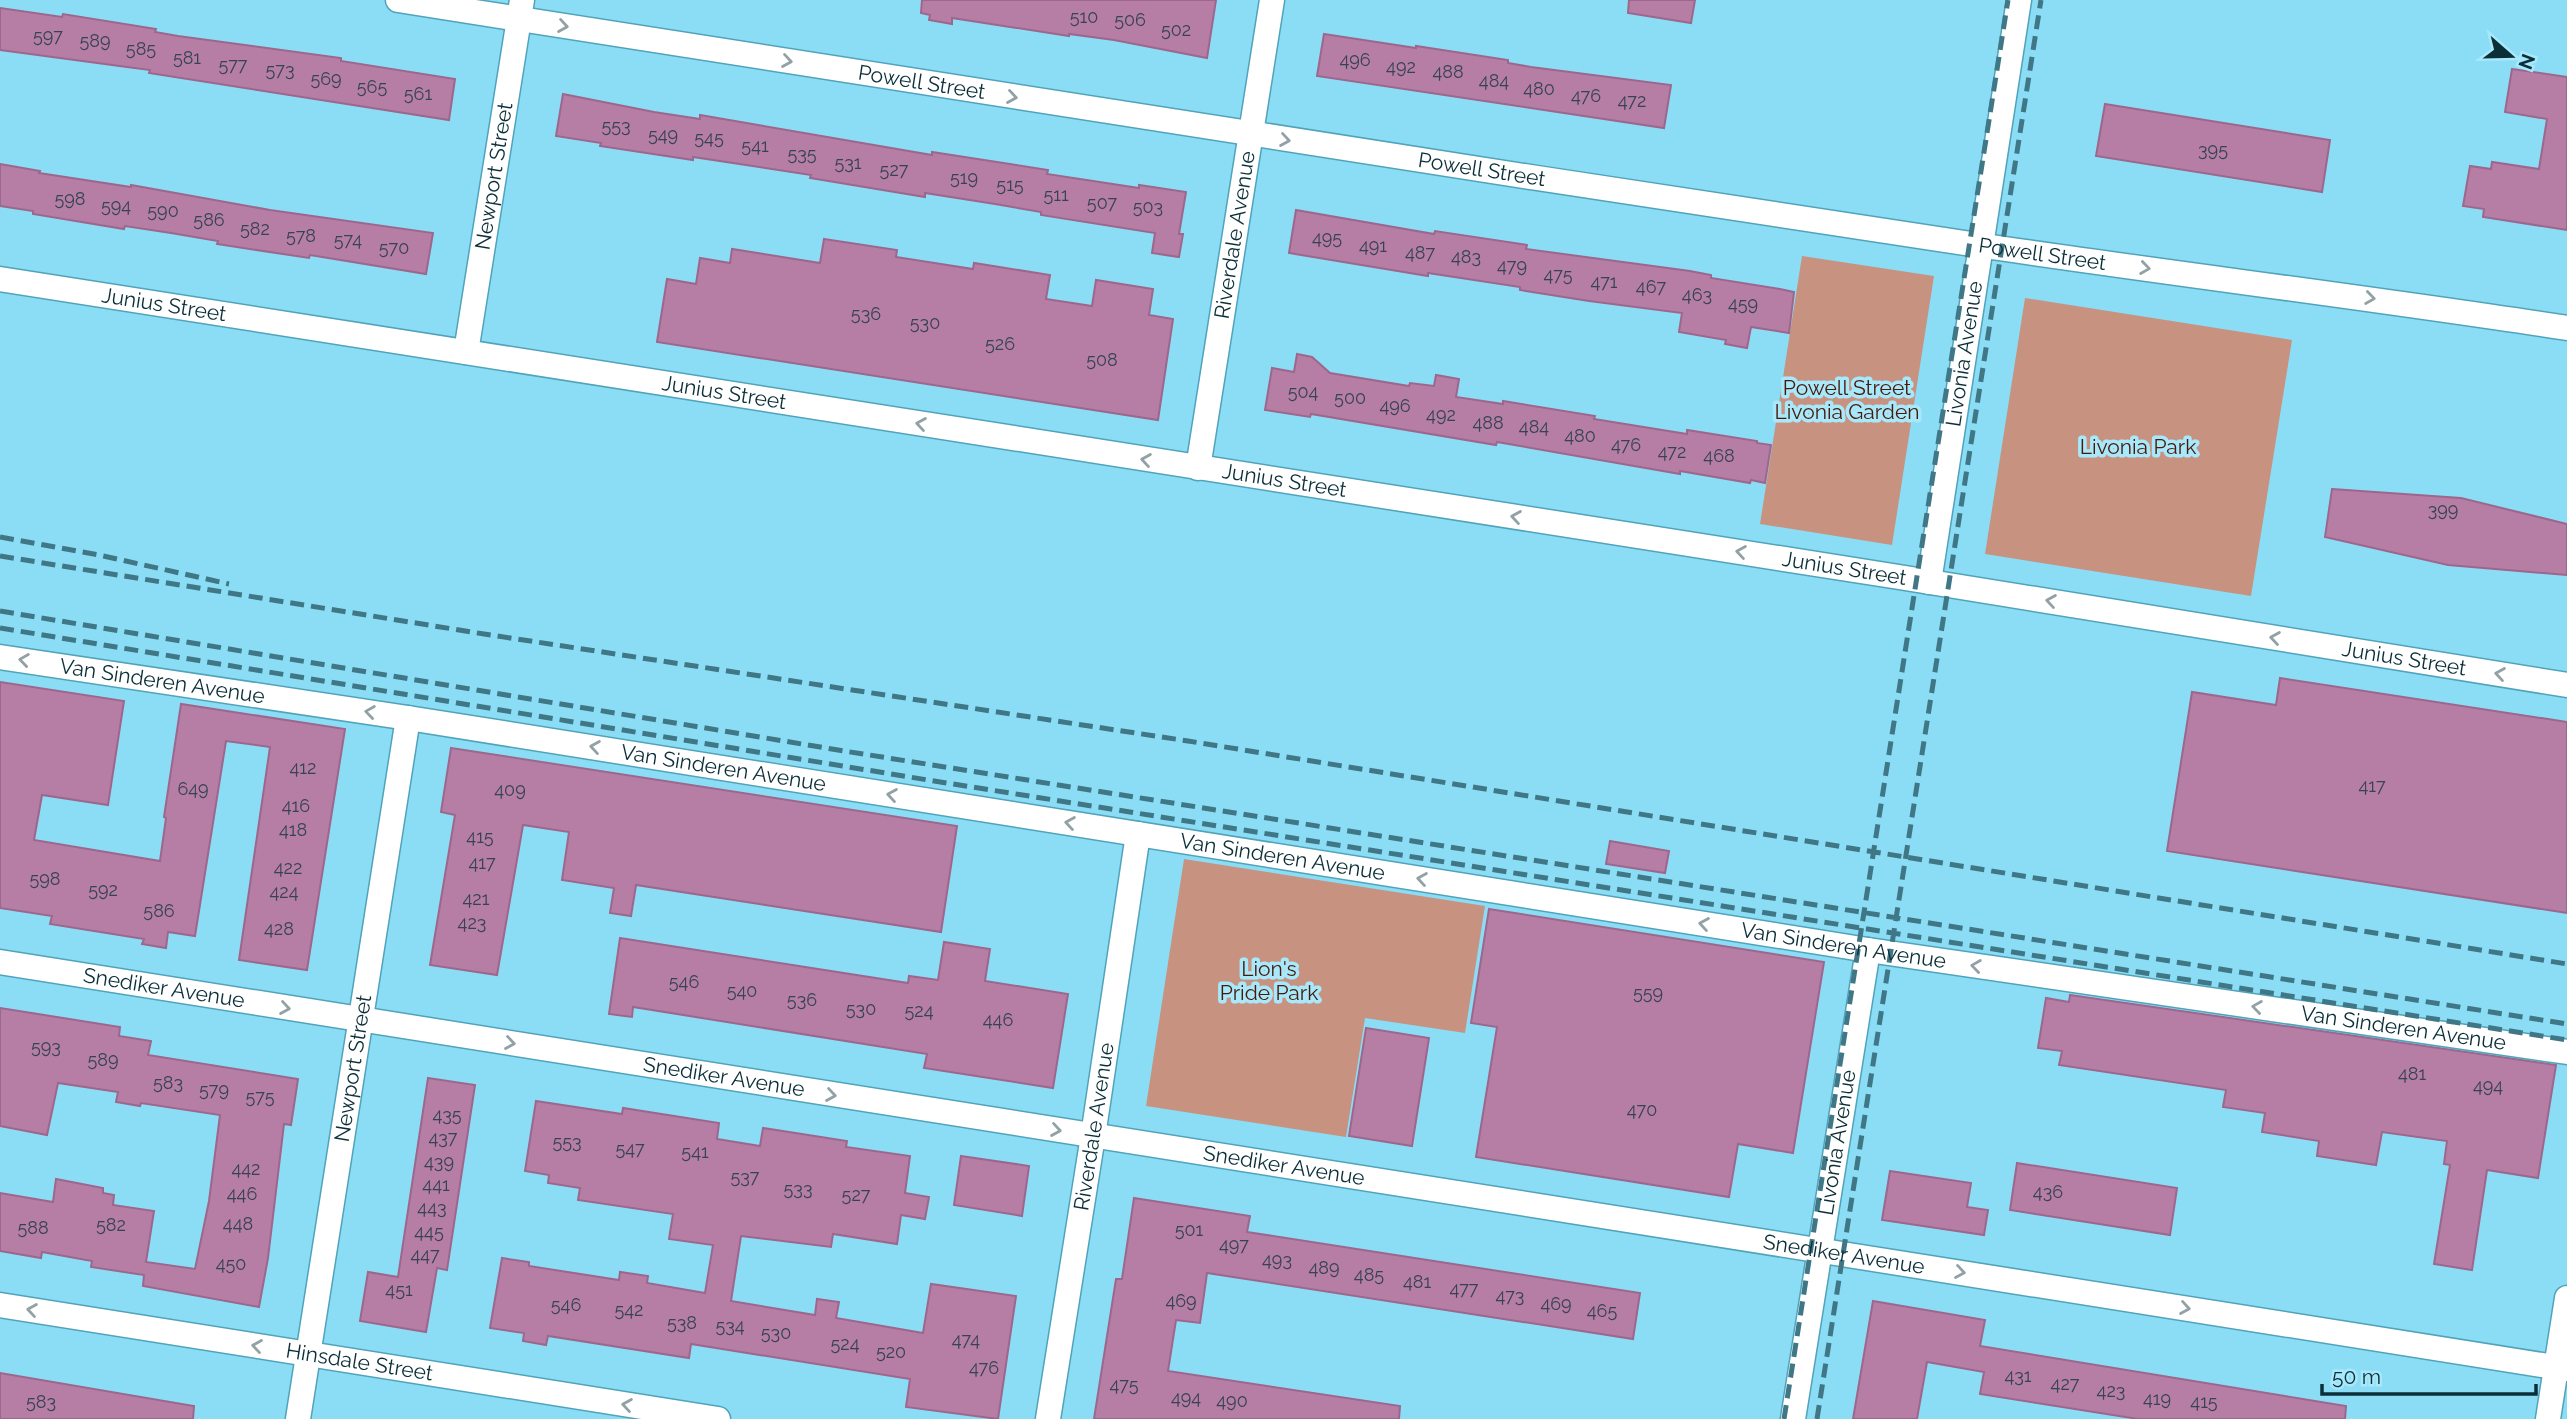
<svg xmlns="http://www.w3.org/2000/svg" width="2567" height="1419" viewBox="0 0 2567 1419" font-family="Raleway,sans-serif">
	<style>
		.green { fill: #c89281 }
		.building { fill: #b67ea5; stroke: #9d678d; stroke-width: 2 }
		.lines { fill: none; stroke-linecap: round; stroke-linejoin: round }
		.minor-casing { stroke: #51a3ba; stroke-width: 27 }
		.minor { stroke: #fff; stroke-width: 24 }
		.rail { stroke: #407786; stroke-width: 5; stroke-dasharray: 14 7; stroke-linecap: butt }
		.oneway { stroke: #91a1a5 }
		.labels { text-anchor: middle; stroke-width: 7; stroke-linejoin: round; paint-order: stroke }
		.number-label { font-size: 18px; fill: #364353 }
		.street-label { font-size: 21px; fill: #0b2f38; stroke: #a8e8fb }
		.park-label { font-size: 21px; fill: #481909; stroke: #a8e8fb }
	</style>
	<rect width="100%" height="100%" fill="#8bddf5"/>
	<path class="green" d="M1802 256 1934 276 1892 545 1760 524Z
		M2025 298 2292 340 2251 596 1985 554Z
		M1184 859 1485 906 1465 1033 1365 1018 1346 1137 1146 1106Z"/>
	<path class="building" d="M922 0H1216L1207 58 1114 40 1069 34V36L952 18V24L929 20 930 15 921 13Z
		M1629 0H1695L1691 23 1628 13Z
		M0 8 62 17 63 14 156 29 155 32 178 36 341 58V61L455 79 449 120 149 73 150 70 127 67 0 50Z
		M1324 34 1416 48V46L1508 60V63L1531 67 1671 85 1664 128 1317 76Z
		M2512 69 2567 77V230L2483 217 2484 209 2463 206 2470 166 2491 169 2492 162 2539 169 2547 119 2505 112Z
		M563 94 654 112 700 119V115L932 155V152L1048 170 1047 174 1139 188V185L1186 192 1179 234H1183L1179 257 1152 253 1155 233 1041 215V212L995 204 925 193V197L810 178 811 175 693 157V160L600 146 601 143 556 136Z
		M2105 104 2330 140 2322 192 2096 156Z
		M0 164 40 171 39 173 131 187V185L270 210 433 233 426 274 310 255 309 258 217 244 218 241 171 233 125 226 124 229 33 214V211L0 206Z
		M1296 210 1434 234 1435 231 1527 245 1526 249 1690 271 1711 275V278L1780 289 1794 292 1789 333 1751 327 1747 348 1725 344 1726 340 1679 332 1682 313 1589 301 1520 290V287L1428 273V276L1289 253Z
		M824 239 897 250 896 257 973 269 974 263 1050 275 1046 299 1092 306 1096 280 1153 289 1149 315 1173 319 1158 420 657 342 667 279 696 284 700 258 730 263 732 249 820 263Z
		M1297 354 1312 357 1330 373 1409 386 1410 383 1434 386 1436 375 1459 379 1456 397 1503 404V401L1595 416 1594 419 1687 434V430L1757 441V443L1771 445 1765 483 1751 480 1750 483 1680 471V474L1497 442 1496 445 1311 414 1310 417 1265 410 1272 368 1294 372Z
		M2332 489 2461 498 2567 524V575L2448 565 2325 537Z
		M2280 678 2567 722V913L2167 851 2192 692 2276 705Z
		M0 682 124 701 108 805 42 795 34 840 160 861 166 818 164 817 181 704 345 729 307 970 239 960 270 747 226 741 195 936 168 932 166 948 142 944 144 939 50 924 52 916 0 908Z
		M451 748 957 826 941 932 636 885 631 916 610 913 614 888 562 880 569 832 523 825 497 975 430 965 455 815 441 812Z
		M1610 841 1669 851 1665 873 1606 864Z
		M1489 909 1824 962 1793 1153 1738 1144 1729 1197 1476 1157 1497 1027 1471 1023Z
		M620 938 908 983 909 976 938 980 944 942 990 949 985 981 1068 994 1053 1088 924 1068 927 1054 633 1007 632 1017 609 1014Z
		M2070 995 2556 1065 2538 1178 2487 1170 2472 1270 2434 1264 2450 1165 2444 1164 2447 1141 2382 1132 2376 1165 2317 1156 2319 1141 2262 1132 2265 1113 2223 1107 2226 1090 2059 1065 2062 1051 2038 1048 2046 998 2069 1002Z
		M0 1008 120 1027 119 1036 151 1041 148 1055 298 1079 291 1125 284 1124 268 1258 259 1307 143 1286 144 1275 91 1267 92 1261 42 1252 41 1258 0 1251V1193L53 1202 56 1179 103 1188V1193L114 1195 113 1205 154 1211 146 1262 195 1269 209 1201 220 1115 141 1103 140 1106 116 1102 118 1092 58 1083 47 1135 0 1126Z
		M1366 1028 1429 1038 1412 1146 1349 1136Z
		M428 1078 475 1085 447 1270 437 1268 426 1332 360 1321 368 1272 398 1277Z
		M536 1101 622 1114 623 1108 719 1123 717 1139 760 1146 763 1128 847 1141 846 1147 910 1156 905 1193 929 1197 925 1219 901 1215 897 1244 833 1234 831 1247 741 1236 731 1301 815 1315 817 1299 839 1302 836 1318 923 1333 931 1284 1016 1296 998 1419 906 1407 910 1379 691 1344 689 1358 548 1336 546 1345 523 1341 524 1333 490 1328 502 1258 529 1262V1266L619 1280 620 1272 648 1276 647 1283 705 1293 713 1245 669 1239 673 1214 578 1200 580 1188 548 1183 549 1175 525 1171Z
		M961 1156 1029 1166 1022 1216 954 1205Z
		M2017 1163 2177 1188 2170 1235 2010 1210Z
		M1890 1171 1971 1183 1967 1207 1988 1210 1984 1235 1882 1220Z
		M1134 1198 1250 1216 1247 1232 1640 1293 1633 1339 1207 1273 1200 1323 1176 1320 1168 1371 1400 1406 1399 1419H1094L1116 1279H1122Z
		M1873 1301 1985 1320 1980 1346 2346 1406 2345 1419H2138L1980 1394 1984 1372 1927 1362 1917 1419H1853Z
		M0 1373 194 1406 193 1419H0Z"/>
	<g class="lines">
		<defs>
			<g id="minor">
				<path id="s1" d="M398 0C925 83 1451 166 1978 245 2174 274 2371 298 2567 328"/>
				<path id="s2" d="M0 279 1899 577 2567 685"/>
				<path id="s3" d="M466 352 522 0"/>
				<path id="s4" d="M1198 468 1272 0"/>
				<path id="s5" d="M1929 582 2019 0"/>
				<path id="s6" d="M0 657 408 718 1868 950 2567 1052"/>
				<path id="s7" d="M0 962 2567 1369"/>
				<path id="s8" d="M0 1305 718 1419"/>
				<path id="s9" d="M298 1419 408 718"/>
				<path id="s10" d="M1048 1419 1093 1136 1138 834"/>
				<path id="s11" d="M1793 1419 1868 950"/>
				<path d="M2548 1419 2567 1298"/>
			</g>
		</defs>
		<use href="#minor" class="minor-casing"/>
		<use href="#minor" class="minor"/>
		<path class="rail" d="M0 537 99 555 229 584
			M0 556 484 634 1188 741 2567 964
			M0 611 844 751 2567 1024
			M0 628 928 780 2567 1040
			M1784 1419 2008 0
			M1817 1419 2041 0"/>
	</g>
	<defs><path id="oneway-chevron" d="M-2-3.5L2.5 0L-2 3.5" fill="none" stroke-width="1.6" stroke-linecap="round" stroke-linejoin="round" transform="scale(1.75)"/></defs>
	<g class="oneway">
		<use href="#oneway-chevron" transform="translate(563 26) rotate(9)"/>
		<use href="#oneway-chevron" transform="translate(787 61) rotate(9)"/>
		<use href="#oneway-chevron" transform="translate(1012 97) rotate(9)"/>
		<use href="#oneway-chevron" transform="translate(1285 140) rotate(9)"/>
		<use href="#oneway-chevron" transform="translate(2145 268) rotate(8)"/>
		<use href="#oneway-chevron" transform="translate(2370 298) rotate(8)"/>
		<use href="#oneway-chevron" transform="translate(921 424) rotate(-171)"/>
		<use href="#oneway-chevron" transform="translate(1146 460) rotate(-171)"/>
		<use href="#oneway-chevron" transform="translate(1516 517) rotate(-171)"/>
		<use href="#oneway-chevron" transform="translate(1741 552) rotate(-171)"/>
		<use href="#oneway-chevron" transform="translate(2051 601) rotate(-171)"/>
		<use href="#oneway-chevron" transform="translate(2275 638) rotate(-171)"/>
		<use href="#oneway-chevron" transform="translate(24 660) rotate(-172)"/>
		<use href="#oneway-chevron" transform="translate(2500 674) rotate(-171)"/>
		<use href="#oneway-chevron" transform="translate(370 712) rotate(-172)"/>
		<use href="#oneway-chevron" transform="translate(595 747) rotate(-171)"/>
		<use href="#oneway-chevron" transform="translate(892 795) rotate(-171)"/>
		<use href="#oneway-chevron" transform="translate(1070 823) rotate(-171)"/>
		<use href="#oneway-chevron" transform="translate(1422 879) rotate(-171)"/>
		<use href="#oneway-chevron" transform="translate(1704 924) rotate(-171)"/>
		<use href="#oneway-chevron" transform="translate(1976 966) rotate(-172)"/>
		<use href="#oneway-chevron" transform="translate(2257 1007) rotate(-172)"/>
		<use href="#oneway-chevron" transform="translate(285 1008) rotate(9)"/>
		<use href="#oneway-chevron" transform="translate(510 1043) rotate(9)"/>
		<use href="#oneway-chevron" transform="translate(831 1095) rotate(9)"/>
		<use href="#oneway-chevron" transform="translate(1056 1130) rotate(9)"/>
		<use href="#oneway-chevron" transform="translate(1960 1272) rotate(9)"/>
		<use href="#oneway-chevron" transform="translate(2185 1308) rotate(9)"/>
		<use href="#oneway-chevron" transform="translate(32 1310) rotate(-171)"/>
		<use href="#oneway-chevron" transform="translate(257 1346) rotate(-171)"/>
		<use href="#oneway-chevron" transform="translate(627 1405) rotate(-171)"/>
	</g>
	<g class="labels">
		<g class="number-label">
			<text x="1084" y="23">510</text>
			<text x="1130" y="26">506</text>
			<text x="1176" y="36">502</text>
			<text x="48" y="42">597</text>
			<text x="95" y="47">589</text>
			<text x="141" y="55">585</text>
			<text x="187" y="64">581</text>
			<text x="1355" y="66">496</text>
			<text x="233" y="71">577</text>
			<text x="1401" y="73">492</text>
			<text x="280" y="76">573</text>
			<text x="1448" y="78">488</text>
			<text x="326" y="85">569</text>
			<text x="1494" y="87">484</text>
			<text x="372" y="93">565</text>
			<text x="1539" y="95">480</text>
			<text x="418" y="100">561</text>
			<text x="1586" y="102">476</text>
			<text x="1632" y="107">472</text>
			<text x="616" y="132">553</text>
			<text x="663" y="141">549</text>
			<text x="709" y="144">545</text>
			<text x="755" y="152">541</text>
			<text x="2213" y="156">395</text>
			<text x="802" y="160">535</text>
			<text x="848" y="169">531</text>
			<text x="894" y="176">527</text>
			<text x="964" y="184">519</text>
			<text x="1010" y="191">515</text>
			<text x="1056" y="201">511</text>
			<text x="70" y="205">598</text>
			<text x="1102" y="209">507</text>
			<text x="116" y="212">594</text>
			<text x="1148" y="213">503</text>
			<text x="163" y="217">590</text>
			<text x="209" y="226">586</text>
			<text x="255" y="235">582</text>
			<text x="301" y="242">578</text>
			<text x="1327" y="244">495</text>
			<text x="348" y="246">574</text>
			<text x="1373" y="252">491</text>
			<text x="394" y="254">570</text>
			<text x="1420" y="259">487</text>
			<text x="1466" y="263">483</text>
			<text x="1512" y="272">479</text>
			<text x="1558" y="281">475</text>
			<text x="1604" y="288">471</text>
			<text x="1651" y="293">467</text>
			<text x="1697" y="301">463</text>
			<text x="1743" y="310">459</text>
			<text x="866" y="320">536</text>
			<text x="925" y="329">530</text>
			<text x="1000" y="350">526</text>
			<text x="1102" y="366">508</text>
			<text x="1303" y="398">504</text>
			<text x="1350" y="404">500</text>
			<text x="1395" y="412">496</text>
			<text x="1441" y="421">492</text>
			<text x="1488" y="429">488</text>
			<text x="1534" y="433">484</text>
			<text x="1580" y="442">480</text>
			<text x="1626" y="451">476</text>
			<text x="1672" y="458">472</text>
			<text x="1719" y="462">468</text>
			<text x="2443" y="516">399</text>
			<text x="303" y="774">412</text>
			<text x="2372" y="792">417</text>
			<text x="193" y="795">649</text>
			<text x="510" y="796">409</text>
			<text x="296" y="812">416</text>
			<text x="293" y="836">418</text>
			<text x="480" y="843">415</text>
			<text x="482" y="869">417</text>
			<text x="288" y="874">422</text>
			<text x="45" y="885">598</text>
			<text x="103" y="896">592</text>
			<text x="284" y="898">424</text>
			<text x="476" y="905">421</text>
			<text x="159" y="917">586</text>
			<text x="472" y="929">423</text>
			<text x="279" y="935">428</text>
			<text x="684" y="988">546</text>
			<text x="742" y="997">540</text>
			<text x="1648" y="999">559</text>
			<text x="802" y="1006">536</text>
			<text x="861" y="1015">530</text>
			<text x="919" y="1017">524</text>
			<text x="998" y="1026">446</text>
			<text x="46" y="1053">593</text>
			<text x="103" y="1066">589</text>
			<text x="2412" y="1080">481</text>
			<text x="168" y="1089">583</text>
			<text x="2488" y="1092">494</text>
			<text x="214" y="1096">579</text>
			<text x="260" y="1103">575</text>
			<text x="1642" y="1116">470</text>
			<text x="447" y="1121">435</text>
			<text x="443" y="1144">437</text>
			<text x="567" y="1148">553</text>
			<text x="630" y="1155">547</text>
			<text x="695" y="1158">541</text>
			<text x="439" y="1168">439</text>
			<text x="246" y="1175">442</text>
			<text x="745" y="1183">537</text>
			<text x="436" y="1191">441</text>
			<text x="798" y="1195">533</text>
			<text x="2048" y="1198">436</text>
			<text x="242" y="1200">446</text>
			<text x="856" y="1201">527</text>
			<text x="432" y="1214">443</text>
			<text x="238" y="1230">448</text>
			<text x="111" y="1231">582</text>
			<text x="33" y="1234">588</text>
			<text x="1189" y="1236">501</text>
			<text x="429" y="1238">445</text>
			<text x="1234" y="1251">497</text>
			<text x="425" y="1261">447</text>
			<text x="1277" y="1266">493</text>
			<text x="231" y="1270">450</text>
			<text x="1324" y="1274">489</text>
			<text x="1369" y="1281">485</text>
			<text x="1417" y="1288">481</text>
			<text x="1464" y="1295">477</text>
			<text x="399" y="1296">451</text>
			<text x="1510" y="1302">473</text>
			<text x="1181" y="1307">469</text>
			<text x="1556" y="1310">469</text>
			<text x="566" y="1311">546</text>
			<text x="629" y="1316">542</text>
			<text x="1602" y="1317">465</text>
			<text x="682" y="1329">538</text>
			<text x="730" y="1332">534</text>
			<text x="776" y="1339">530</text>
			<text x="966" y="1346">474</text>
			<text x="845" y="1350">524</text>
			<text x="891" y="1358">520</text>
			<text x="984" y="1374">476</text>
			<text x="2018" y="1382">431</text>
			<text x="2065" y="1390">427</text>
			<text x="1124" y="1391">475</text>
			<text x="2111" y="1397">423</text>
			<text x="1186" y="1404">494</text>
			<text x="2157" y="1405">419</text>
			<text x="1232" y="1407">490</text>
			<text x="41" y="1408">583</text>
			<text x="2204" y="1408">415</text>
		</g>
		<g class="street-label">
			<text dy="7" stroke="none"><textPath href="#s1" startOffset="530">Powell Street</textPath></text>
			<text dy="7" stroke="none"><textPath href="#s1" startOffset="1097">Powell Street</textPath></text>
			<text dy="7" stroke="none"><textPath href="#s3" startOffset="178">Newport Street</textPath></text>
			<text dy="7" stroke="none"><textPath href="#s4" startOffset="236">Riverdale Avenue</textPath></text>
			<text dy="7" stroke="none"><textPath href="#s1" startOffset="1664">Powell Street</textPath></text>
			<text dy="7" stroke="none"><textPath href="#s2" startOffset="166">Junius Street</textPath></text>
			<text dy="7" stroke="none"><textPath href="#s5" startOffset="231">Livonia Avenue</textPath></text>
			<text dy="7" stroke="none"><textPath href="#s2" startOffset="733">Junius Street</textPath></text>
			<text dy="7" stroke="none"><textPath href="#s2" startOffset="1300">Junius Street</textPath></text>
			<text dy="7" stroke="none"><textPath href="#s2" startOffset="1867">Junius Street</textPath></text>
			<text dy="7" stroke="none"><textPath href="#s2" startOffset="2434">Junius Street</textPath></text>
			<text dy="7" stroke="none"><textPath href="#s6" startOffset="164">Van Sinderen Avenue</textPath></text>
			<text dy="7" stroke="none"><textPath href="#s6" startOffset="732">Van Sinderen Avenue</textPath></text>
			<text dy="7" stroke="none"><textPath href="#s6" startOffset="1298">Van Sinderen Avenue</textPath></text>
			<text dy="7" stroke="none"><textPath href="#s6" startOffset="1866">Van Sinderen Avenue</textPath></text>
			<text dy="7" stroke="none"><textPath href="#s7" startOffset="166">Snediker Avenue</textPath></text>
			<text dy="7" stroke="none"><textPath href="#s6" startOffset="2432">Van Sinderen Avenue</textPath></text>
			<text dy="7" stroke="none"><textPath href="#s9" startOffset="355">Newport Street</textPath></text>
			<text dy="7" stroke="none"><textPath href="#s7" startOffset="733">Snediker Avenue</textPath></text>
			<text dy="7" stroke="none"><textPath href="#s10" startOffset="296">Riverdale Avenue</textPath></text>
			<text dy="7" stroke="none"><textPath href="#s11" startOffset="280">Livonia Avenue</textPath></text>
			<text dy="7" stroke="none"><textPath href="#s7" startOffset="1300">Snediker Avenue</textPath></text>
			<text dy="7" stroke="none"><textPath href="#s7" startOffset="1867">Snediker Avenue</textPath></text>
			<text dy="7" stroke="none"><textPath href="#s8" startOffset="364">Hinsdale Street</textPath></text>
		</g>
		<g class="park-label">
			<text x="1847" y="395">Powell Street<tspan x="1847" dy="24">Livonia Garden</tspan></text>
			<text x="2138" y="454">Livonia Park</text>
			<text x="1269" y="976">Lion's<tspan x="1269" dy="24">Pride Park</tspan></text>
		</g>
	</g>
	<g transform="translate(2511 56) rotate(110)" stroke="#a8e8fb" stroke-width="5" paint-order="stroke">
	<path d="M0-5L12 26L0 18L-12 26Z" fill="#0b2f38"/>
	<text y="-10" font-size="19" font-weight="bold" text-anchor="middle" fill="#0b2f38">N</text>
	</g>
	<path d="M2322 1384v10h214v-10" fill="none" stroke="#0b2f38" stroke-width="3.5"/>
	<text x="2332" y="1384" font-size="21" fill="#0b2f38" stroke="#a8e8fb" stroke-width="5" paint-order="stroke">50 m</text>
</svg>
